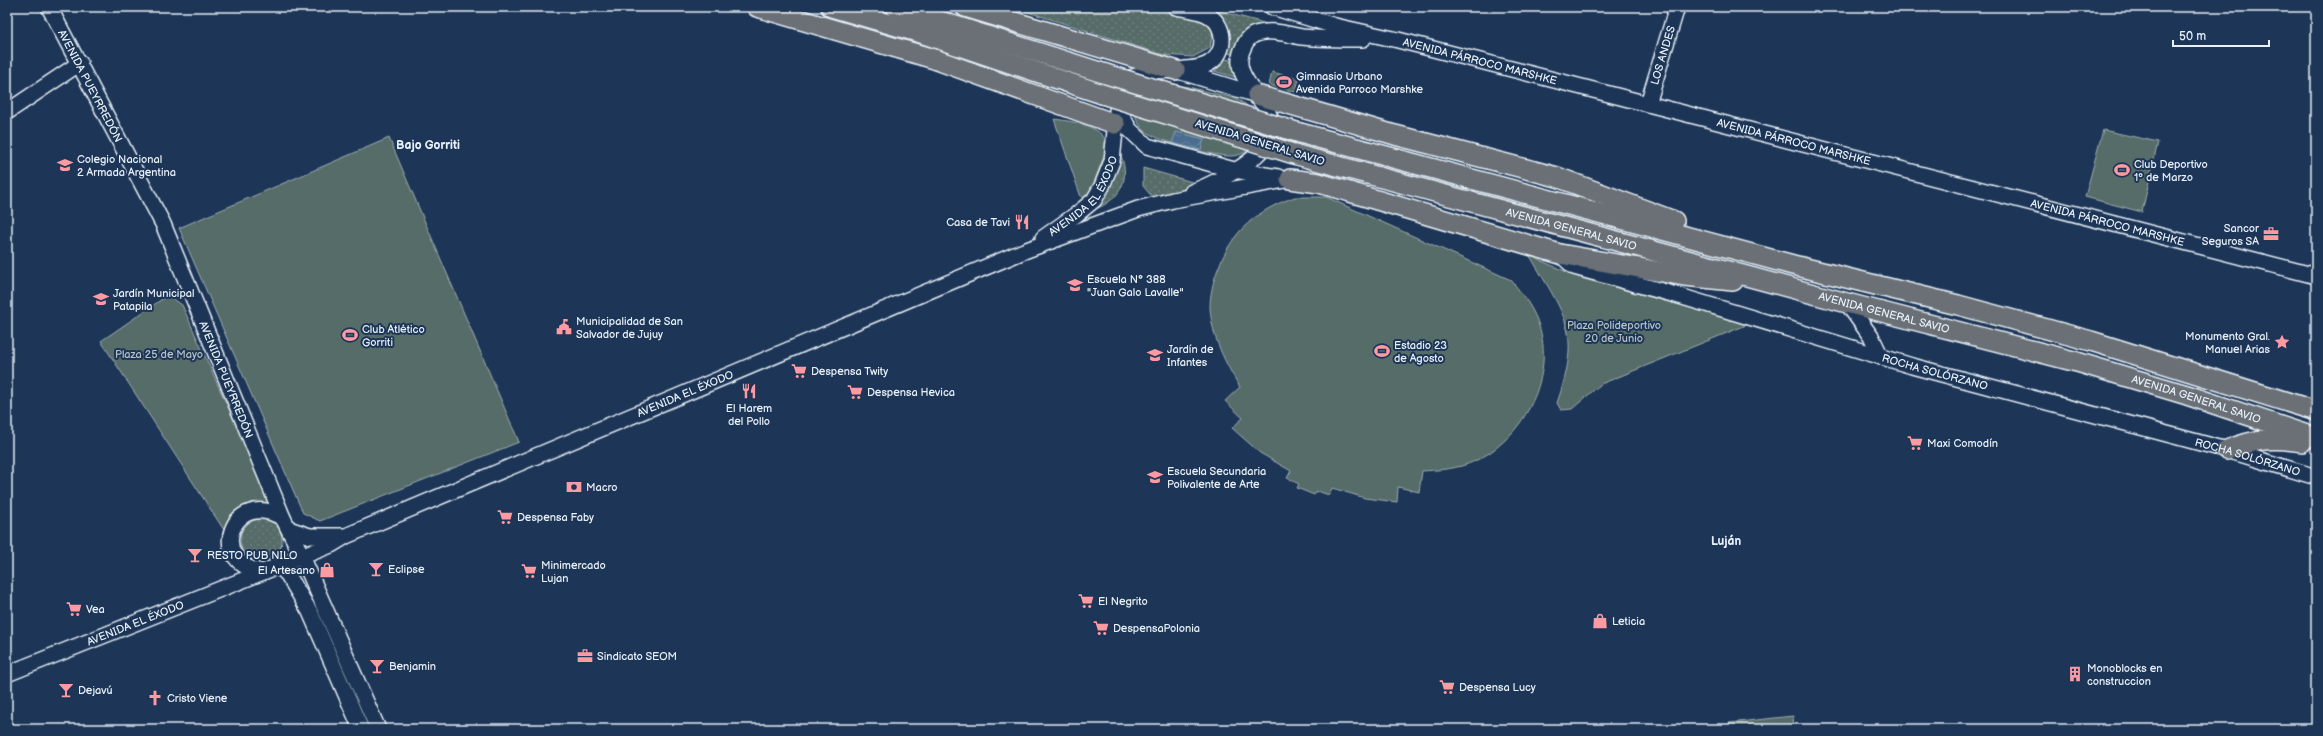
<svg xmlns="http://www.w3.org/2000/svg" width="2323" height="736" viewBox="0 0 2323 736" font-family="'Balsamiq Sans',sans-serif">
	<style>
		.grass { fill: url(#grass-dots); stroke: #9faeb0 }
		.park { fill: #566c68; stroke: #9faeb0 }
		.water { fill: url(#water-waves); stroke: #88a1b9 }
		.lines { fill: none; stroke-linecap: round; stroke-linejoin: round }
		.secondary-casing { stroke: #e8f1f8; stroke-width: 18 }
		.highway-casing { stroke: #e8f1f8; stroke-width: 22 }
		.secondary { stroke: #1d3557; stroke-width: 15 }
		.highway { stroke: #6a7074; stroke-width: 19 }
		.highway-bridge-casing { stroke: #e8f1f8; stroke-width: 22; stroke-linecap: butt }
		.highway-bridge { stroke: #6a7074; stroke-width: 19 }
		.labels { text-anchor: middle; stroke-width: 4; stroke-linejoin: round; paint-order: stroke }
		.street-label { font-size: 11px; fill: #e8f1f8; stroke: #1d3557 }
		.poi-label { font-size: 11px; fill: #e8f1f8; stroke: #1d3557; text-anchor: start }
		.park-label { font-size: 11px; fill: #b5c2c6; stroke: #1d3557 }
		.neighbourhood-label { font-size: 12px; font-weight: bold; fill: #e8f1f8; stroke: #1d3557 }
	</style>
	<defs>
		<pattern id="grass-dots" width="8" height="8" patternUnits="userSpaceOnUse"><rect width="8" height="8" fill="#566c68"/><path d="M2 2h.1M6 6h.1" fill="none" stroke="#6e817e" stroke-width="1.8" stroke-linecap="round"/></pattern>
		<pattern id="water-waves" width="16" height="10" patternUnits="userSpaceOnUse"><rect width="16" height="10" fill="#486c8f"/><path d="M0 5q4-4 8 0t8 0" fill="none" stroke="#6281a0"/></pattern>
	</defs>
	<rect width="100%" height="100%" fill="#1d3557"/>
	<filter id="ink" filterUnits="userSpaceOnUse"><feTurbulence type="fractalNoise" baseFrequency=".025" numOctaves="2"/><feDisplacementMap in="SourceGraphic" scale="8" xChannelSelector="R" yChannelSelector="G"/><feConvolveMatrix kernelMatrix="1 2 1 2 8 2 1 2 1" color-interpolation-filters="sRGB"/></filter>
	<g filter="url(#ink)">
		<path class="grass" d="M1012 7H1158L1205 21 1213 31 1210 48 1193 57 1164 55Z
			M1215 10 1268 24V26L1241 37 1232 54 1228 53C1233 32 1229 26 1215 10Z
			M1225 59 1230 60 1238 78 1214 71 1222 65Z
			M1119 151C1131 176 1123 197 1098 208 1110 191 1117 172 1119 151Z
			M1143 168 1199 184 1154 199 1143 186Z
			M240 540a21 21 0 1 1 42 0a21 21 0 1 1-42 0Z"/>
		<path class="park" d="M1272 72 1299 79 1296 92 1269 85Z
			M1159 80 1234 98C1242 102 1249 105 1253 113 1264 130 1254 155 1232 156 1215 157 1157 141 1145 131 1138 125 1134 115 1134 106 1135 91 1145 83 1159 80Z
			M1054 119C1069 121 1096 124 1105 139V153L1089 196 1084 198 1081 197Z
			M2103 130 2158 142 2142 212 2085 197Z
			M389 138 519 442 320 521 303 513 179 228Z
			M1295 197H1326L1511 280C1523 295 1535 310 1540 329 1554 380 1522 439 1475 461 1458 469 1440 470 1422 471L1419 492 1398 487 1397 502 1365 498 1332 488 1329 495 1317 491 1314 495 1297 488 1299 484 1287 478 1291 471 1260 453 1232 428 1243 418 1225 401 1240 387C1225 363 1212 337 1210 308 1210 295 1213 281 1218 269 1232 231 1257 210 1295 197Z
			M1530 256 1581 278 1749 324 1601 384 1572 409 1561 410 1557 403C1582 331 1566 318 1530 256Z
			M168 295 182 305 271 503C247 501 234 509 224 530L101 341Z
			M1793 716 1794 729H1730L1729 723Z"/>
		<path class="water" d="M1176 132 1204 139 1201 150 1172 143Z"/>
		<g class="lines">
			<defs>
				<g id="secondary">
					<path id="s1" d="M49 7 163 224 283 518 302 556 378 729"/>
					<path d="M1176 7C1186 9 1197 10 1206 14 1226 23 1228 53 1208 64 1200 69 1188 68 1179 70"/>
					<path id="s2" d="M1272 7 1335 26 1398 40 1648 104 2316 276"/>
					<path id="s3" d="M1648 104 1677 7"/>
					<path d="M1118 108 1129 129 1147 146 1234 170 1278 177"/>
					<path d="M7 112 80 63"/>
					<path d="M1192 192C1217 182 1260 162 1270 136 1282 103 1224 81 1244 46 1247 39 1252 34 1260 33 1273 29 1289 35 1302 37 1322 39 1343 39 1363 39"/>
					<path id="s4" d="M1043 238 1077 214 1094 200 1102 186 1112 161 1118 101 1124 84 1130 78 1153 71 1175 70 1257 95"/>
					<path id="s5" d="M1560 254 1574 267 1676 295 1912 366 2227 450 2316 477"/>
					<path d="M1847 303 1872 338 1881 357"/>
					<path d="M289 529 310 536H343"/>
					<path d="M275 567 282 569 288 575 310 612 361 729"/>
					<path d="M263 572C206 564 231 487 283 518"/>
					<path id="s6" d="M7 674 331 545 346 536 1024 251 1138 209 1173 200 1290 179"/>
				</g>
				<g id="highway">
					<path d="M757 7 934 59 1115 124"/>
					<path d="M831 7 924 34 1102 94"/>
					<path d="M896 7 1106 74"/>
					<path d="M965 7 1175 70"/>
					<path d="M1257 95 1395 135 1557 177 1674 221"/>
					<path d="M1300 133 1793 265 1958 305 2091 341 2316 411"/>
					<path id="s7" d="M1297 155 1847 303 2077 362 2187 395 2316 438"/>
					<path d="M1290 179 1319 183 1560 254 1684 276 1733 281"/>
					<path d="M2227 450C2256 439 2271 437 2302 442"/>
				</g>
			</defs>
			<use href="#secondary" class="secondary-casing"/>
			<use href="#highway" class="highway-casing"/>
			<use href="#secondary" class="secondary"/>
			<use href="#highway" class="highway"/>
			<defs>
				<path id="highway-bridge" d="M1106 74 1300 133
					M1102 94 1297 155"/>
			</defs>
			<use href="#highway-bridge" class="highway-bridge-casing"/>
			<use href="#highway-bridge" class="highway-bridge"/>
		</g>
	</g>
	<defs>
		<symbol id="stadium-bare" viewBox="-9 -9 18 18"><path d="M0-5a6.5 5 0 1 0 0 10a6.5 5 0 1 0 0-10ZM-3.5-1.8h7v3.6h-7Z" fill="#ff9aa2" stroke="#1d3557" stroke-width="2.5" paint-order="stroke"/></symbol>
		<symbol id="school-bare" viewBox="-9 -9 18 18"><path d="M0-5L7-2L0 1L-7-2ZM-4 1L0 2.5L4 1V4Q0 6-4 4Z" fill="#ff9aa2" stroke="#1d3557" stroke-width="2.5" paint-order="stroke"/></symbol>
		<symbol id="restaurant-bare" viewBox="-9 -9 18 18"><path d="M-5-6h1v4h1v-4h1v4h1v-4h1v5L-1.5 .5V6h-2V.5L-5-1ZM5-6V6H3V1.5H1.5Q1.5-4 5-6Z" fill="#ff9aa2" stroke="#1d3557" stroke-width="2.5" paint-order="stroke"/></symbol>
		<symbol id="office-bare" viewBox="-9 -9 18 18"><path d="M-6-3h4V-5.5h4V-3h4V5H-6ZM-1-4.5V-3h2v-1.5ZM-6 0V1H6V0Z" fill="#ff9aa2" stroke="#1d3557" stroke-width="2.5" paint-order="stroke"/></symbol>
		<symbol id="civic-bare" viewBox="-9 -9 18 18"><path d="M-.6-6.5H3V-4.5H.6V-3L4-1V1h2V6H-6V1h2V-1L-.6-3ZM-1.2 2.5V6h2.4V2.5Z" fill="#ff9aa2" stroke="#1d3557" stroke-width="2.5" paint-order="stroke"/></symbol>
		<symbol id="sight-bare" viewBox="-9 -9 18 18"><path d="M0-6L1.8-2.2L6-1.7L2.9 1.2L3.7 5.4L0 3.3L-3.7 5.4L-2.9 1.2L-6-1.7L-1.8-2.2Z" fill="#ff9aa2" stroke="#1d3557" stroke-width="2.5" paint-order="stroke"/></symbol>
		<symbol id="supermarket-bare" viewBox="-9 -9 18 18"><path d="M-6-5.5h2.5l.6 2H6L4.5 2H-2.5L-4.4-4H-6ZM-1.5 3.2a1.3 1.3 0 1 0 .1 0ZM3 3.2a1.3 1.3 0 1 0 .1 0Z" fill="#ff9aa2" stroke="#1d3557" stroke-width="2.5" paint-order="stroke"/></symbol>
		<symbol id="bank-bare" viewBox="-9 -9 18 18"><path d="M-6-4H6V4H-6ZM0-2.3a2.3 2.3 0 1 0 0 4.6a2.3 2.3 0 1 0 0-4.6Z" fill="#ff9aa2" stroke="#1d3557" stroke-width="2.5" paint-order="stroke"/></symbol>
		<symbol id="bar-bare" viewBox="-9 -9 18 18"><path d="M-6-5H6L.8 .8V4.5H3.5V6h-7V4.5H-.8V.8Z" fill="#ff9aa2" stroke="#1d3557" stroke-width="2.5" paint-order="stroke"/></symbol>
		<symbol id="shop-bare" viewBox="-9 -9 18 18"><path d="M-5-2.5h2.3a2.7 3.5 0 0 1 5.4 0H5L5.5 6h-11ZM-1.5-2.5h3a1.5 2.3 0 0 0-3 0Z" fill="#ff9aa2" stroke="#1d3557" stroke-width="2.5" paint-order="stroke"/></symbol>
		<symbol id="building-bare" viewBox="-9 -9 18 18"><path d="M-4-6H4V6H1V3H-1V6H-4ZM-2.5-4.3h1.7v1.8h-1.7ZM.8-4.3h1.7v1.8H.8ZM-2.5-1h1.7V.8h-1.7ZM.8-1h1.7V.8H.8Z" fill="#ff9aa2" stroke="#1d3557" stroke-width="2.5" paint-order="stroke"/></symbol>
		<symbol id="church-bare" viewBox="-9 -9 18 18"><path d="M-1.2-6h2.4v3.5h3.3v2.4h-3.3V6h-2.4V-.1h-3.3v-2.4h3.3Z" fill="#ff9aa2" stroke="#1d3557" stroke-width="2.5" paint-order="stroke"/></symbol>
	</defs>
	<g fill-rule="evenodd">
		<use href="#stadium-bare" x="1273" y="71" width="22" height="22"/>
		<use href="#school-bare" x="54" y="154" width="22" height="22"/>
		<use href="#stadium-bare" x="2111" y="159" width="22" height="22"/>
		<use href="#restaurant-bare" x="1011" y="211" width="22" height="22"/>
		<use href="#office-bare" x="2260" y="223" width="22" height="22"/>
		<use href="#school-bare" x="1064" y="274" width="22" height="22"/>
		<use href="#school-bare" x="90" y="288" width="22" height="22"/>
		<use href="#civic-bare" x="553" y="316" width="22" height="22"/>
		<use href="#stadium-bare" x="339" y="324" width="22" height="22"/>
		<use href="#sight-bare" x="2271" y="331" width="22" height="22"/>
		<use href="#stadium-bare" x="1371" y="340" width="22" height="22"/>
		<use href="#school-bare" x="1144" y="344" width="22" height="22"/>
		<use href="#supermarket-bare" x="788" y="360" width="22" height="22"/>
		<use href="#restaurant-bare" x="738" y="380" width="22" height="22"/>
		<use href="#supermarket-bare" x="844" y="381" width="22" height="22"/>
		<use href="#supermarket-bare" x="1904" y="432" width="22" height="22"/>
		<use href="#school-bare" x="1144" y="466" width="22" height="22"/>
		<use href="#bank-bare" x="563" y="476" width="22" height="22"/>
		<use href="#supermarket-bare" x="494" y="506" width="22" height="22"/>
		<use href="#bar-bare" x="184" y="544" width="22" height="22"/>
		<use href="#bar-bare" x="365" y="558" width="22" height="22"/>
		<use href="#shop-bare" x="316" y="559" width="22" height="22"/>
		<use href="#supermarket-bare" x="518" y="560" width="22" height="22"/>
		<use href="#supermarket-bare" x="1075" y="590" width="22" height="22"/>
		<use href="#supermarket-bare" x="63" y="598" width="22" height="22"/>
		<use href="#shop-bare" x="1589" y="610" width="22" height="22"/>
		<use href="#supermarket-bare" x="1090" y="617" width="22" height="22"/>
		<use href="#office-bare" x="574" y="645" width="22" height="22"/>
		<use href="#bar-bare" x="366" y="655" width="22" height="22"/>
		<use href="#building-bare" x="2064" y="663" width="22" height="22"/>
		<use href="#supermarket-bare" x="1436" y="676" width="22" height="22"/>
		<use href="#bar-bare" x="55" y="679" width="22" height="22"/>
		<use href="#church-bare" x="144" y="687" width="22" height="22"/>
	</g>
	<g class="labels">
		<g class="street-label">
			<text dy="4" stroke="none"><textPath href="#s3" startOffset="51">LOS ANDES</textPath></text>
			<text dy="4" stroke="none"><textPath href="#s2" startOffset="215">AVENIDA PÁRROCO MARSHKE</textPath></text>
			<text dy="4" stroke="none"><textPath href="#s1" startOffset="89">AVENIDA PUEYRREDÓN</textPath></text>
			<text transform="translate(1260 142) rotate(17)" y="4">AVENIDA GENERAL SAVIO</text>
			<text dy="4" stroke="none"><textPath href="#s2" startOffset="539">AVENIDA PÁRROCO MARSHKE</textPath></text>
			<text dy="4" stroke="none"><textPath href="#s4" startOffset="60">AVENIDA EL ÉXODO</textPath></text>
			<text dy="4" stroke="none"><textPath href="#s2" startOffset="863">AVENIDA PÁRROCO MARSHKE</textPath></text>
			<text dy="4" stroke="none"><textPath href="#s7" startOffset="284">AVENIDA GENERAL SAVIO</textPath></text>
			<text dy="4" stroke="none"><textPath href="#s7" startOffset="608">AVENIDA GENERAL SAVIO</textPath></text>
			<text dy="4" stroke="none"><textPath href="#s5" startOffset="395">ROCHA SOLÓRZANO</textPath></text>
			<text dy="4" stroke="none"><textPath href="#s1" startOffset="413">AVENIDA PUEYRREDÓN</textPath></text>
			<text dy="4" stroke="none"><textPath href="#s6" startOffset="734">AVENIDA EL ÉXODO</textPath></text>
			<text dy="4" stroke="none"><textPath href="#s7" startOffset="932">AVENIDA GENERAL SAVIO</textPath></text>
			<text dy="4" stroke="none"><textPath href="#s5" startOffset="719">ROCHA SOLÓRZANO</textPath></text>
			<text dy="4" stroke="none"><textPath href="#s6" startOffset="138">AVENIDA EL ÉXODO</textPath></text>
		</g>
		<g class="poi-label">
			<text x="1296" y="80">Gimnasio Urbano<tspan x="1296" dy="13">Avenida Parroco Marshke</tspan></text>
			<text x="77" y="163">Colegio Nacional<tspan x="77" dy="13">2 Armada Argentina</tspan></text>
			<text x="2134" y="168">Club Deportivo<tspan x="2134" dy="13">1º de Marzo</tspan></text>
			<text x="1010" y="226" text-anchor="end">Casa de Tavi</text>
			<text x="2259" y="232" text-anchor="end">Sancor<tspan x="2259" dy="13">Seguros SA</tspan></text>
			<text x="1087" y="283">Escuela N° 388<tspan x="1087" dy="13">"Juan Galo Lavalle"</tspan></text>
			<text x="113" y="297">Jardín Municipal<tspan x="113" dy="13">Patapila</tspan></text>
			<text x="576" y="325">Municipalidad de San<tspan x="576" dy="13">Salvador de Jujuy</tspan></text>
			<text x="362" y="333">Club Atlético<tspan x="362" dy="13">Gorriti</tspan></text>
			<text x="2270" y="340" text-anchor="end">Monumento Gral.<tspan x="2270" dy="13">Manuel Arias</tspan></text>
			<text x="1394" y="349">Estadio 23<tspan x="1394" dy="13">de Agosto</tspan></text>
			<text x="1167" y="353">Jardín de<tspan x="1167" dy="13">Infantes</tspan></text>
			<text x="811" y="375">Despensa Twity</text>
			<text x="867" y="396">Despensa Hevica</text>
			<text x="749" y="412" text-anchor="middle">El Harem<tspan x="749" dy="13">del Pollo</tspan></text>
			<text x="1927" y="447">Maxi Comodín</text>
			<text x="1167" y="475">Escuela Secundaria<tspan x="1167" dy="13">Polivalente de Arte</tspan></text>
			<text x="586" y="491">Macro</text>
			<text x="517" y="521">Despensa Faby</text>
			<text x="207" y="559">RESTO PUB NILO</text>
			<text x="541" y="569">Minimercado<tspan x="541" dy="13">Lujan</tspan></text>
			<text x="388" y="573">Eclipse</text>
			<text x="315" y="574" text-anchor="end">El Artesano</text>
			<text x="1098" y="605">El Negrito</text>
			<text x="86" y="613">Vea</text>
			<text x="1612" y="625">Leticia</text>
			<text x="1113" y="632">DespensaPolonia</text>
			<text x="597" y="660">Sindicato SEOM</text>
			<text x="389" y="670">Benjamin</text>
			<text x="2087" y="672">Monoblocks en<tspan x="2087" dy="13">construccion</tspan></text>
			<text x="1459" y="691">Despensa Lucy</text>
			<text x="78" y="694">Dejavú</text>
			<text x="167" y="702">Cristo Viene</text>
		</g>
		<g class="park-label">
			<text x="1614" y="329">Plaza Polideportivo<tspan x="1614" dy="13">20 de Junio</tspan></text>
			<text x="159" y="358">Plaza 25 de Mayo</text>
		</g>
		<g class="neighbourhood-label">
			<text x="428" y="149">Bajo Gorriti</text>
			<text x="1726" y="545">Luján</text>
		</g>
	</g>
	<rect width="2323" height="736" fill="none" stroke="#1d3557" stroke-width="24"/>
	<rect x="12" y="12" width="2299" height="712" fill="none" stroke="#e8f1f8" stroke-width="1.5" filter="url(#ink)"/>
	<path d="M2173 40v6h96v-6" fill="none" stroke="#e8f1f8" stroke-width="2"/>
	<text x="2179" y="40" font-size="12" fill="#e8f1f8" stroke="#1d3557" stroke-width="3" paint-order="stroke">50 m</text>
</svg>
